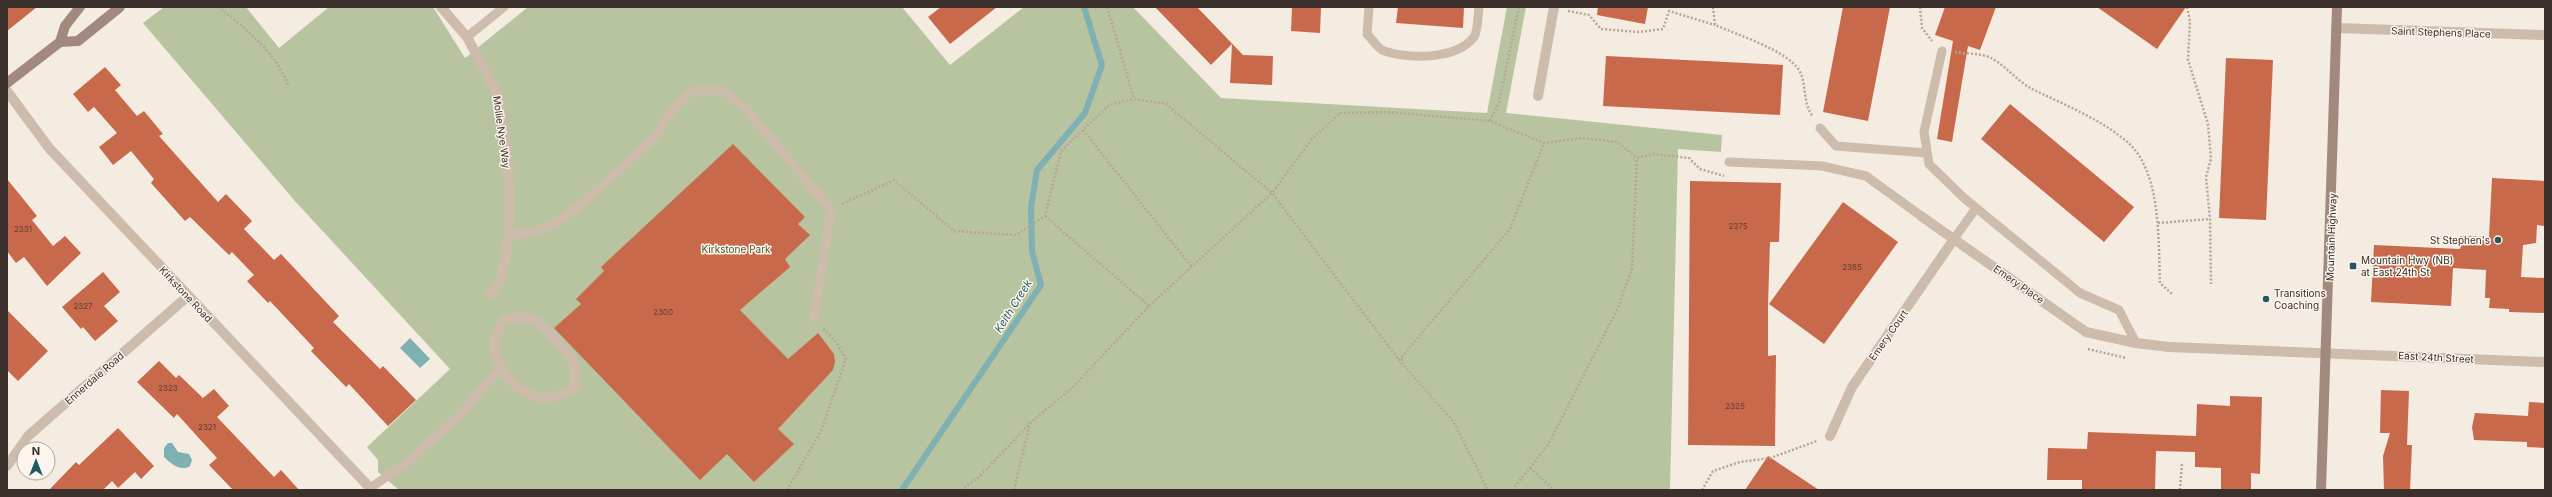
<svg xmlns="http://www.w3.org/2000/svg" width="2552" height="497" viewBox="0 0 2552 497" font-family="Inter,sans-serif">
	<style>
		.green { fill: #b8c4a0 }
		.water { fill: #7fb0b2 }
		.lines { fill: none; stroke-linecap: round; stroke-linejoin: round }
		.stream { stroke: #7fb0b2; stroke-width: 6 }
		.building { fill: #c8694b }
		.path { stroke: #b9a596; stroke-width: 2.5; stroke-dasharray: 2 2; stroke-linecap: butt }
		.service { stroke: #cdbbac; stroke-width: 9 }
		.minor { stroke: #cdbbac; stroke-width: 10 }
		.tertiary { stroke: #cdbbac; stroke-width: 10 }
		.secondary { stroke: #a18a7d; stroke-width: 10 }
		.poi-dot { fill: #1f5a5e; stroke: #fbf5ee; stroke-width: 1.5 }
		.labels { text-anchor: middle; stroke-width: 3; stroke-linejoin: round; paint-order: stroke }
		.number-label { font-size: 8px; fill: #5e3e33 }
		.street-label { font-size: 10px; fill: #3b302b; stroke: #fbf5ee }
		.poi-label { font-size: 10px; fill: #3b302b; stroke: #fbf5ee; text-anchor: start }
		.park-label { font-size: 10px; fill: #4a5a2e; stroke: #fbf5ee }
		.water-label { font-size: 11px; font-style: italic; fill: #1f5a5e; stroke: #fbf5ee }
	</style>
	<rect width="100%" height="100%" fill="#f4ebe1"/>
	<path class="green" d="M164 7H246L279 48 329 7H433L465 58 528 7H902L950 65 1024 7H1133L1221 98 1487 113 1507 7H1526L1506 113 1722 135 1721 152 1678 149 1670 490H399L378 472V460L367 447 450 369 294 200 143 23Z"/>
	<path class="water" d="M410 338 430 359 420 368 400 348Z
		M168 443H172L178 452 189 454 192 460 190 466C181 472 171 464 164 457V448Z"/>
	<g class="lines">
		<path class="stream" d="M902 490 1041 285 1032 251 1031 207 1037 170 1085 113 1102 65 1084 7"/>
	</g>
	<path class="building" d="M7 7H37L7 31Z
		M941 7H997L950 44 928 17Z
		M1155 7H1197L1243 55 1273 56 1272 85 1230 83 1232 44 1211 65Z
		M1292 7H1321L1320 33 1291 31Z
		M1398 7H1464L1463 28 1396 23Z
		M1598 7H1648L1645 24 1597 15Z
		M1843 7H1890L1868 121 1823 112Z
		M1945 7H1996L1980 50 1968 46 1952 142 1937 139 1953 41 1935 35Z
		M2097 7H2186L2157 49Z
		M1606 56 1783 65 1780 115 1603 106Z
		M2226 58 2273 60 2266 220 2219 218Z
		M105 67 121 85 115 90 137 116 144 111 163 134 159 136 218 202 226 194 252 221 244 229 274 260 281 254 339 316 333 322 380 369 383 366 416 400 388 426 349 384 346 387 311 351 314 348 270 301 268 303 247 281 254 275 232 252 229 255 190 217 185 221 151 183 154 179 131 151 113 165 99 147 117 133 94 107 88 112 73 94Z
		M2010 104 2134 207 2104 242 1981 139Z
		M733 144 805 217 798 224 810 235 785 259 790 267 740 310 788 359 818 333 834 354 835 362 833 370 778 429 794 444 754 482 727 454 700 480 554 328 581 304 576 299 604 271 601 267Z
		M2492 178 2545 181V226L2537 225 2536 243 2523 245 2521 277 2545 278V313L2509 312V309L2489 308 2490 298H2485L2486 270 2453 268 2451 306 2371 302 2374 245 2460 249V236L2489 237Z
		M7 179 37 216 32 220 53 246 65 236 81 253 47 286 24 257 16 263 7 251Z
		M1690 181 1781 183 1779 242H1770L1768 305V356L1776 355 1775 446 1688 445Z
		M1843 202 1898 242 1824 344 1769 304Z
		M103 272 120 292 104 306 118 321 95 341 83 327 81 329 62 307Z
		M7 310 48 351 18 381 7 370Z
		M159 361 176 378 179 375 203 398 214 389 229 406 217 417 274 477 281 470 299 490H233L209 465 217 458 177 414 174 418 137 382Z
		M2381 390 2409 391 2407 445H2412L2410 490H2384L2383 456 2390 433H2380Z
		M2230 396 2262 397 2260 474 2251 473V490H2221V468L2195 467V452L2156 451 2155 490H2082V480H2047L2048 448 2087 449 2088 432 2196 436 2197 404 2230 406Z
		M2529 402 2545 403V448L2527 447V442L2474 440 2472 427 2475 413 2528 416Z
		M118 428 154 466 141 479 135 472 118 488 112 481 103 490H49L76 462 79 465Z
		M1768 456 1819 490H1745Z"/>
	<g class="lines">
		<path class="path" d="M218 7C245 28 277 53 289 87
			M1107 7 1134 99
			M1713 7 1715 25C1738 35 1786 50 1799 70 1807 83 1802 102 1813 117
			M1920 7 1922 28 1932 41
			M2187 7 2190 21 2188 60 2208 124 2211 159 2206 177 2210 219 2211 284
			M1568 11 1589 15 1601 29 1639 32 1663 29 1669 11 1715 25
			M1955 52C1966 54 1981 53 1991 58 2006 66 2017 81 2032 89 2063 104 2098 118 2125 140 2162 169 2158 240 2160 283L2172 294
			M1490 121 1499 102 1519 7
			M1083 130 1191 266
			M1637 158 1654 154 1689 158 1700 169 1724 176
			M842 204 894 180 954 231 1016 235 1045 216 1061 151 1109 105 1134 99 1166 104 1272 193 1399 360 1453 421 1488 490
			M1045 216 1149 306
			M2158 223 2210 219
			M2088 349 2126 358
			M1403 359 1399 360 1510 229 1544 143
			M1530 468 1554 490
			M787 490 821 431 846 359 836 342 823 328
			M961 490 979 477 1030 423 1072 388 1149 306 1272 193 1311 140 1340 113 1386 112 1490 121 1544 143 1583 138 1617 142 1637 158
			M1014 490 1030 423
			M1512 490 1548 445 1618 308 1632 268 1637 158
			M1702 490 1713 471 1740 462 1770 458 1817 441
			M2180 490 2182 463"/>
		<path class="service" d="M1369 7 1367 34C1372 39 1378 49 1384 51 1410 59 1456 60 1474 37 1478 31 1478 15 1479 7
			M467 37 504 7
			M1942 51 1924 132 1929 164 1964 198 2080 293 2119 310 2136 343
			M1820 128 1836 146 1927 153
			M1729 162 1822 166 1866 176 1921 216
			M509 234H525L553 225 584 202 656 136 673 109 691 91 722 90 746 109 831 210 814 317
			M1954 239 1976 208
			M370 488 404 465 455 420 500 368"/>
		<path class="minor" d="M441 7 467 37 498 95 508 161 509 234 501 280 490 294
			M2336 28 2545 35
			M1538 96 1554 7
			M1921 216 2086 332 2136 343 2169 347 2545 362
			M516 317 533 319 548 331 573 361 576 375 574 388C565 392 556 398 545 398 519 397 492 367 495 341 496 334 500 327 503 320Z
			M1830 436 1852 387 1954 239
			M7 466 28 436 188 296"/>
		<path class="tertiary" d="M7 91 49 148 372 490"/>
		<path class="secondary" d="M60 42 65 26 80 7
			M7 83 60 42 78 41 120 7
			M2321 490 2337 7"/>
	</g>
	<g class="poi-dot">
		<circle cx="2498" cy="240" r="4"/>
		<rect x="2349" y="262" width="8" height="8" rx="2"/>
		<circle cx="2266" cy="299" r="4"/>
	</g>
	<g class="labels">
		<g class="number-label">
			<text x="1738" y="229">2375</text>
			<text x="23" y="232">2331</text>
			<text x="1852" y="270">2385</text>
			<text x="83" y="309">2327</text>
			<text x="663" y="315">2300</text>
			<text x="168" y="391">2323</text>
			<text x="1735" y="409">2325</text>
			<text x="207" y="430">2321</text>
		</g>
		<g class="street-label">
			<text transform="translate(2441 32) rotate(2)" y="4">Saint Stephens Place</text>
			<text transform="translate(502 132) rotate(82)" y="4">Mollie Nye Way</text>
			<text transform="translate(2331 237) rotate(-88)" y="4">Mountain Highway</text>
			<text transform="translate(2019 284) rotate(35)" y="4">Emery Place</text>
			<text transform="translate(186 294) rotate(47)" y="4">Kirkstone Road</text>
			<text transform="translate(1888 335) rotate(-55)" y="4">Emery Court</text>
			<text transform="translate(2436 357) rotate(3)" y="4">East 24th Street</text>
			<text transform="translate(94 378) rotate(-41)" y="4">Ennerdale Road</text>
		</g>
		<g class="poi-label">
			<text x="2490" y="244" text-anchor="end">St Stephen's</text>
			<text x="2361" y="264">Mountain Hwy (NB)<tspan x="2361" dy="12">at East 24th St</tspan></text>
			<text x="2274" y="297">Transitions<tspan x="2274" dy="12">Coaching</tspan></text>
		</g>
		<g class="park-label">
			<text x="736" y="253">Kirkstone Park</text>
		</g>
		<g class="water-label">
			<text transform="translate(1013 306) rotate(-58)" y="4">Keith Creek</text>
		</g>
	</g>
	<rect width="2552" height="497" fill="none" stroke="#3b302b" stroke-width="16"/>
	<g transform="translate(36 461)"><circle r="19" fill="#fbf5ee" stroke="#aea6a0"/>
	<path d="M0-3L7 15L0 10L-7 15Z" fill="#1f5a5e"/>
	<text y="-6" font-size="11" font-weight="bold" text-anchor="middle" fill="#3b302b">N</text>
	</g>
</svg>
